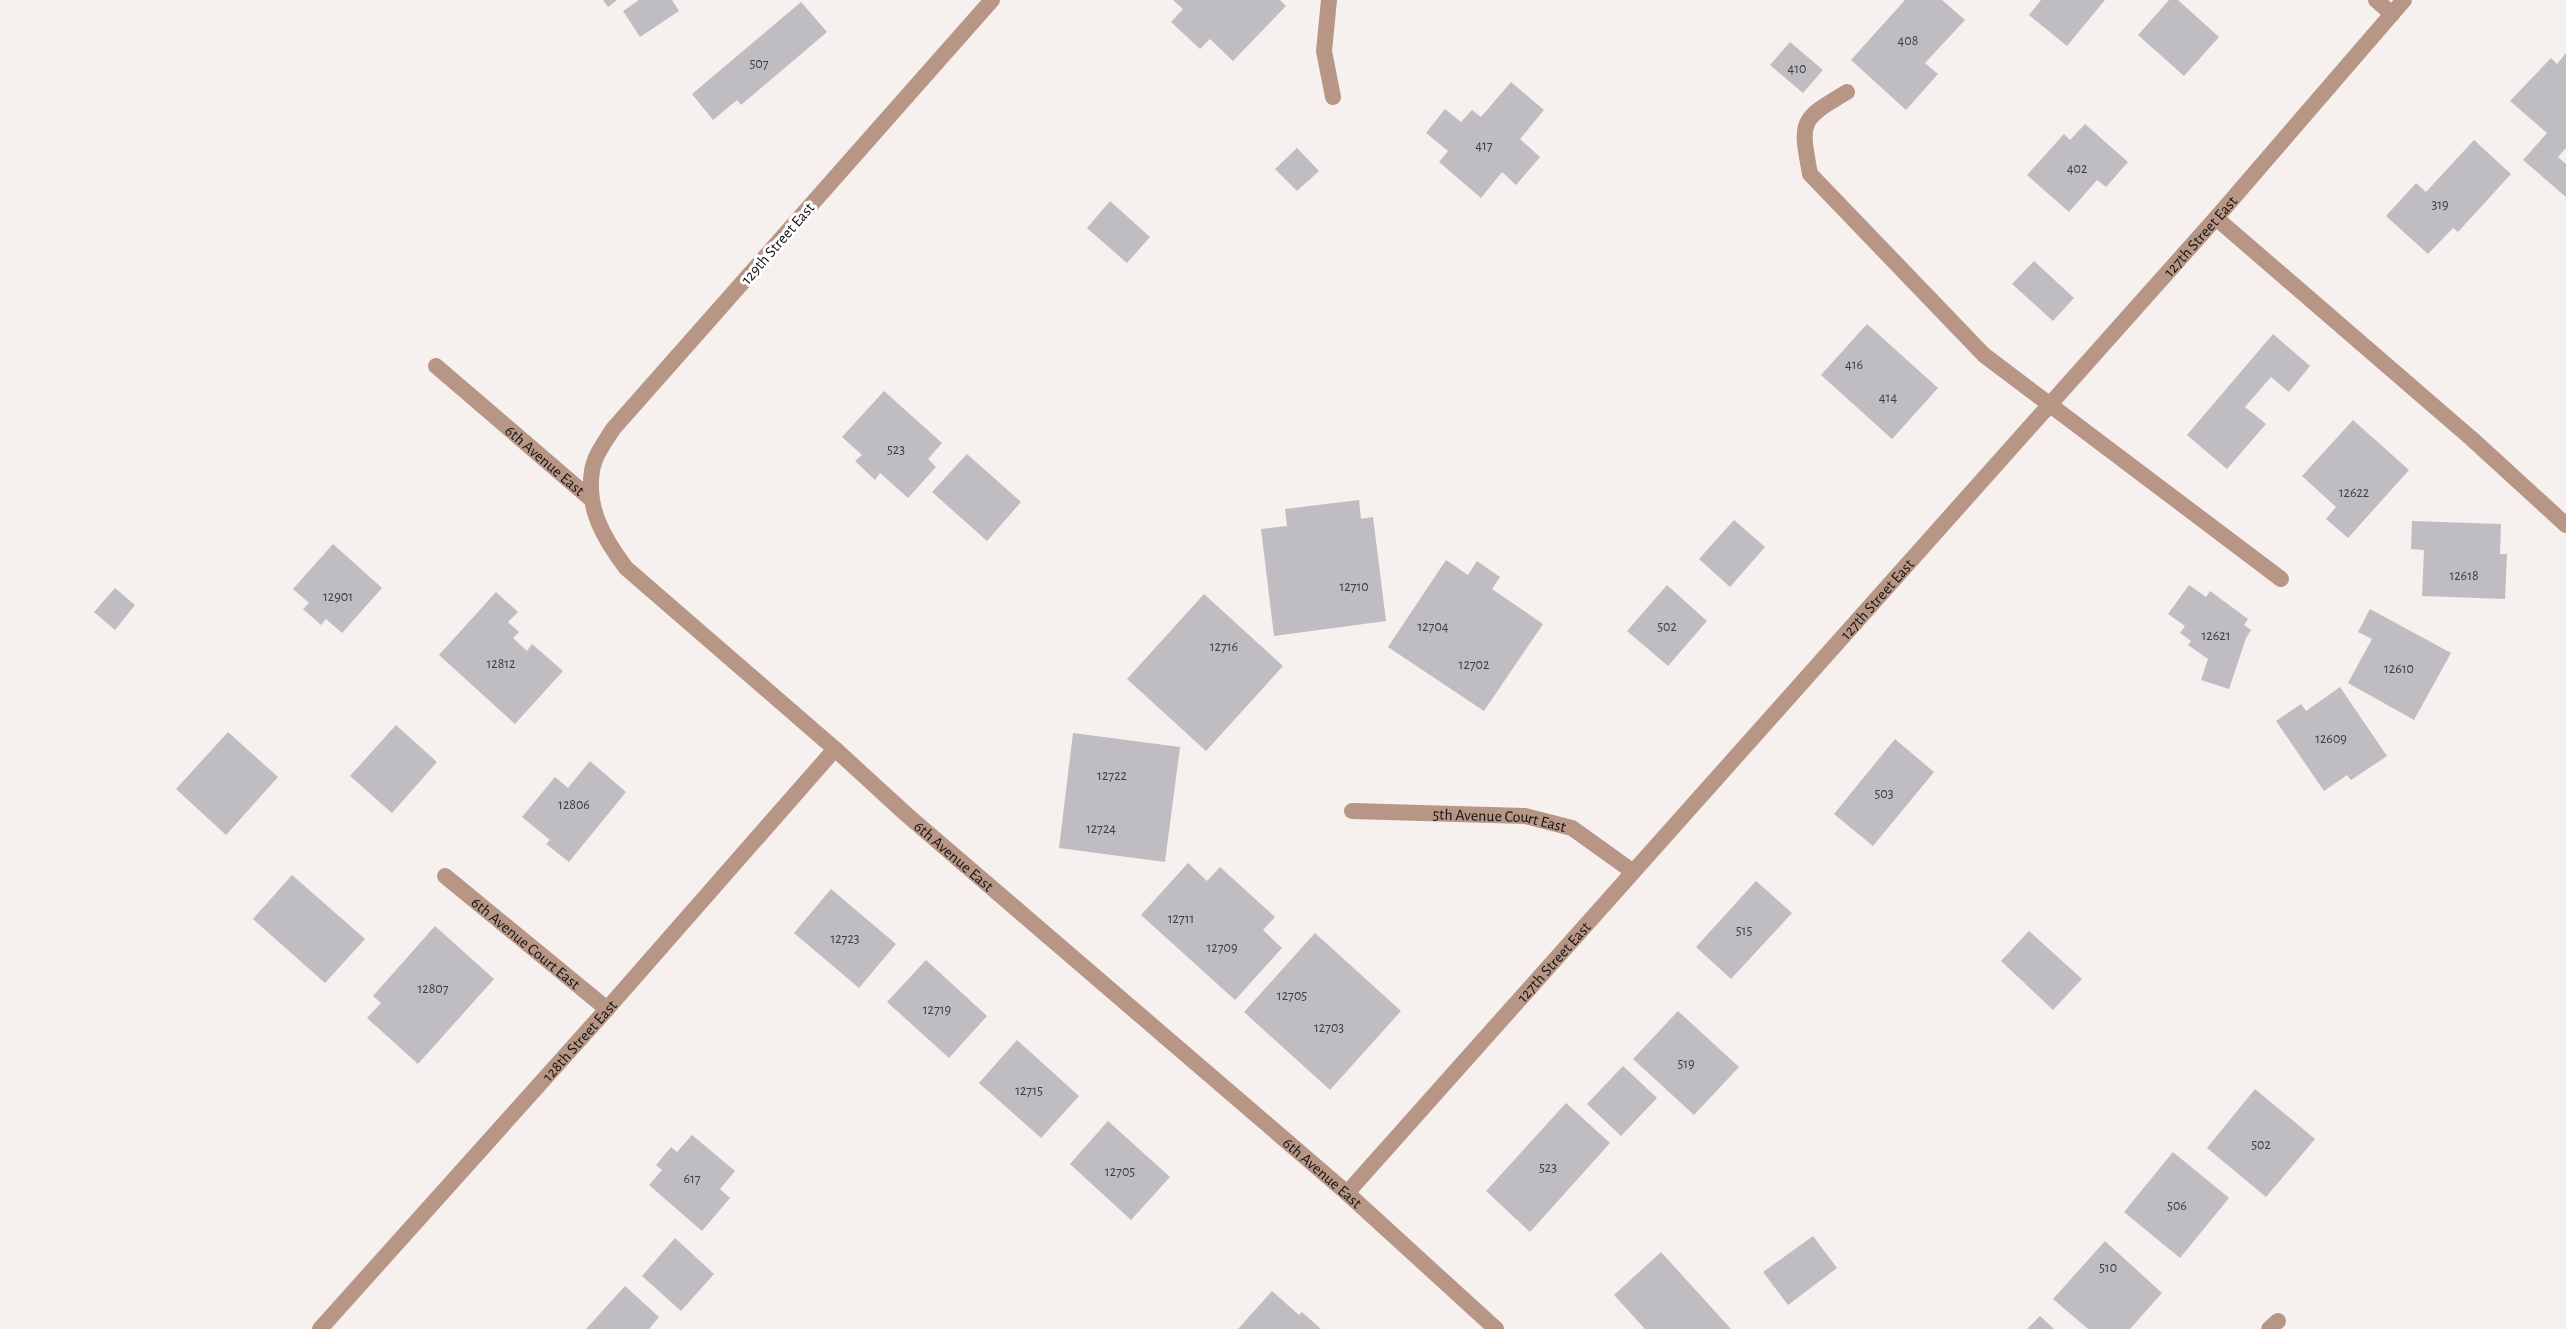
<svg xmlns="http://www.w3.org/2000/svg" width="2566" height="1329" viewBox="0 0 2566 1329" font-family="'Alegreya Sans',sans-serif">
	<style>
		.building { fill: #bfbdc2 }
		.lines { fill: none; stroke-linecap: round; stroke-linejoin: round }
		.service { stroke: #b89685; stroke-width: 16 }
		.minor { stroke: #b89685; stroke-width: 16 }
		.tertiary { stroke: #b89685; stroke-width: 16 }
		.labels { text-anchor: middle; stroke-width: 6; stroke-linejoin: round; paint-order: stroke }
		.number-label { font-size: 14px; fill: #3f3d3d }
		.street-label { font-size: 16px; fill: #141211; stroke: #fff }
	</style>
	<rect width="100%" height="100%" fill="#f6f0ee"/>
	<path class="building" d="M603 0H617L608 7Z
		M639 0H672L679 11 640 37 623 11Z
		M1173 0H1280L1286 6 1233 61 1210 39 1200 49 1171 22 1183 9Z
		M1905 0H1942L1965 20 1925 63 1938 74 1906 110 1851 60Z
		M2041 0H2105L2067 46 2029 15Z
		M2169 0H2178L2219 37 2184 76 2138 35Z
		M801 2 827 32 741 105 737 100 713 120 692 94Z
		M1790 42 1823 70 1803 93 1770 65Z
		M2566 53V148L2558 157 2566 164V197L2523 160 2547 133 2510 101 2551 58 2557 64Z
		M1511 82 1544 110 1520 139 1540 157 1516 185 1502 172 1481 198 1439 162 1448 151 1426 133 1445 109 1461 122 1472 110 1481 117Z
		M2085 124 2128 162 2106 187 2097 180 2069 212 2027 175 2064 134 2070 140Z
		M2474 140 2511 174 2458 232 2453 228 2428 254 2386 216 2416 183 2426 192Z
		M1297 148 1319 171 1297 191 1275 169Z
		M1110 201 1150 237 1127 263 1087 228Z
		M2034 261 2074 298 2053 321 2012 284Z
		M1867 324 1938 388 1892 439 1821 375Z
		M2273 334 2310 366 2289 392 2271 377 2245 407 2266 424 2227 469 2187 435Z
		M884 391 942 443 928 459 936 467 908 498 880 473 875 480 855 461 862 455 842 437Z
		M2353 420 2409 470 2348 538 2326 519 2336 507 2302 476Z
		M967 454 1021 502 987 541 932 492Z
		M1359 500 1361 519 1373 517 1386 621 1274 636 1261 529 1287 526 1285 509Z
		M1734 520 1765 547 1730 587 1699 559Z
		M2412 521 2501 524 2500 554H2507L2505 599 2422 596 2424 550 2411 549Z
		M333 544 382 588 342 633 326 619 321 625 303 609 309 603 293 589Z
		M1446 560 1468 575 1477 561 1500 577 1492 589 1543 624 1484 711 1388 647Z
		M1667 585 1707 621 1668 666 1627 631Z
		M2189 585 2206 597 2210 591 2248 619 2244 625 2251 630 2246 638 2229 689 2201 680 2208 659 2188 645 2191 641 2180 633 2185 626 2168 614Z
		M115 588 135 605 115 630 94 612Z
		M496 592 518 612 508 622 519 632 513 638 527 651 532 644 563 671 515 724 439 655Z
		M1204 594 1283 666 1206 751 1127 679Z
		M2370 609 2451 653 2414 720 2348 683 2372 639 2358 632Z
		M2340 687 2387 756 2351 780 2347 775 2324 791 2276 721 2301 704 2306 711Z
		M396 725 437 762 392 813 350 776Z
		M228 732 278 777 226 835 176 789Z
		M1073 733 1180 747 1165 862 1059 848Z
		M1895 739 1934 772 1873 846 1834 814Z
		M590 761 626 792 569 862 546 844 550 840 522 817 555 777 568 788Z
		M1188 863 1207 881 1220 867 1275 917 1263 930 1282 948 1235 1000 1141 915Z
		M292 875 365 939 325 983 253 919Z
		M1756 881 1792 913 1731 979 1696 947Z
		M831 889 896 944 859 988 794 933Z
		M435 926 494 979 418 1064 367 1018 381 1003 373 996Z
		M2029 931 2082 979 2053 1010 2001 961Z
		M1315 933 1401 1011 1330 1090 1244 1012Z
		M926 960 987 1016 949 1058 887 1002Z
		M1678 1011 1739 1067 1694 1115 1633 1059Z
		M1017 1040 1079 1096 1041 1138 979 1083Z
		M1623 1066 1657 1098 1621 1136 1587 1104Z
		M2255 1089 2315 1139 2266 1197 2207 1148Z
		M1566 1103 1610 1143 1530 1232 1486 1191Z
		M1108 1121 1170 1177 1131 1220 1070 1164Z
		M692 1135 735 1171 720 1189 730 1198 702 1231 649 1185 662 1170 656 1165 671 1147 677 1152Z
		M2173 1152 2229 1198 2180 1258 2124 1212Z
		M1813 1236 1837 1268 1788 1305 1763 1272Z
		M675 1238 714 1274 681 1311 642 1276Z
		M2105 1241 2162 1293 2130 1329H2088L2053 1299Z
		M1661 1252 1731 1329H1645L1614 1295Z
		M625 1286 659 1317 649 1329H586Z
		M1272 1291 1299 1315 1302 1312 1321 1329H1238Z
		M2040 1316 2054 1329H2027Z"/>
	<g class="lines">
		<g class="service">
			<path d="M1329 0 1324 51 1333 97"/>
			<path d="M1847 92C1800 120 1800 120 1810 174L1984 355 2281 579"/>
			<path d="M2216 218 2472 439 2566 525"/>
			<path id="s1" d="M436 366 592 500"/>
		</g>
		<g class="minor">
			<path d="M2376 0 2392 14"/>
			<path id="s2" d="M1352 811 1525 816 1572 828 1632 871"/>
			<path id="s3" d="M445 876 607 1009"/>
			<path d="M2269 1329 2278 1321"/>
		</g>
		<g class="tertiary">
			<path id="s4" d="M992 0 613 429C605 442 594 456 592 471 586 508 604 539 626 568L835 749 907 815 1347 1193 1496 1329"/>
			<path id="s5" d="M1347 1193 2216 218 2404 0"/>
			<path id="s6" d="M320 1329 607 1009 835 749"/>
		</g>
	</g>
	<g class="labels">
		<g class="number-label">
			<text x="1908" y="45">408</text>
			<text x="759" y="68">507</text>
			<text x="1797" y="73">410</text>
			<text x="1484" y="150">417</text>
			<text x="2077" y="173">402</text>
			<text x="2440" y="209">319</text>
			<text x="1854" y="369">416</text>
			<text x="1888" y="402">414</text>
			<text x="896" y="454">523</text>
			<text x="2354" y="497">12622</text>
			<text x="2464" y="580">12618</text>
			<text x="1354" y="591">12710</text>
			<text x="338" y="601">12901</text>
			<text x="1433" y="631">12704</text>
			<text x="1667" y="631">502</text>
			<text x="2216" y="640">12621</text>
			<text x="1224" y="651">12716</text>
			<text x="501" y="668">12812</text>
			<text x="1474" y="669">12702</text>
			<text x="2399" y="673">12610</text>
			<text x="2331" y="743">12609</text>
			<text x="1112" y="780">12722</text>
			<text x="1884" y="798">503</text>
			<text x="574" y="809">12806</text>
			<text x="1101" y="833">12724</text>
			<text x="1181" y="923">12711</text>
			<text x="1744" y="935">515</text>
			<text x="845" y="943">12723</text>
			<text x="1222" y="952">12709</text>
			<text x="433" y="993">12807</text>
			<text x="1292" y="1000">12705</text>
			<text x="937" y="1014">12719</text>
			<text x="1329" y="1032">12703</text>
			<text x="1686" y="1068">519</text>
			<text x="1029" y="1095">12715</text>
			<text x="2261" y="1149">502</text>
			<text x="1548" y="1172">523</text>
			<text x="1120" y="1176">12705</text>
			<text x="692" y="1183">617</text>
			<text x="2177" y="1210">506</text>
			<text x="2108" y="1272">510</text>
		</g>
		<g class="street-label">
			<text dy="6" stroke="none"><textPath href="#s5" startOffset="1282">127th Street East</textPath></text>
			<text transform="translate(777 243) rotate(-49)" y="6">129th Street East</text>
			<text dy="6" stroke="none"><textPath href="#s1" startOffset="144">6th Avenue East</textPath></text>
			<text dy="6" stroke="none"><textPath href="#s5" startOffset="796">127th Street East</textPath></text>
			<text dy="6" stroke="none"><textPath href="#s2" startOffset="148">5th Avenue Court East</textPath></text>
			<text dy="6" stroke="none"><textPath href="#s4" startOffset="1162">6th Avenue East</textPath></text>
			<text dy="6" stroke="none"><textPath href="#s3" startOffset="105">6th Avenue Court East</textPath></text>
			<text dy="6" stroke="none"><textPath href="#s5" startOffset="310">127th Street East</textPath></text>
			<text dy="6" stroke="none"><textPath href="#s6" startOffset="388">128th Street East</textPath></text>
			<text dy="6" stroke="none"><textPath href="#s4" startOffset="1648">6th Avenue East</textPath></text>
		</g>
	</g>
</svg>
